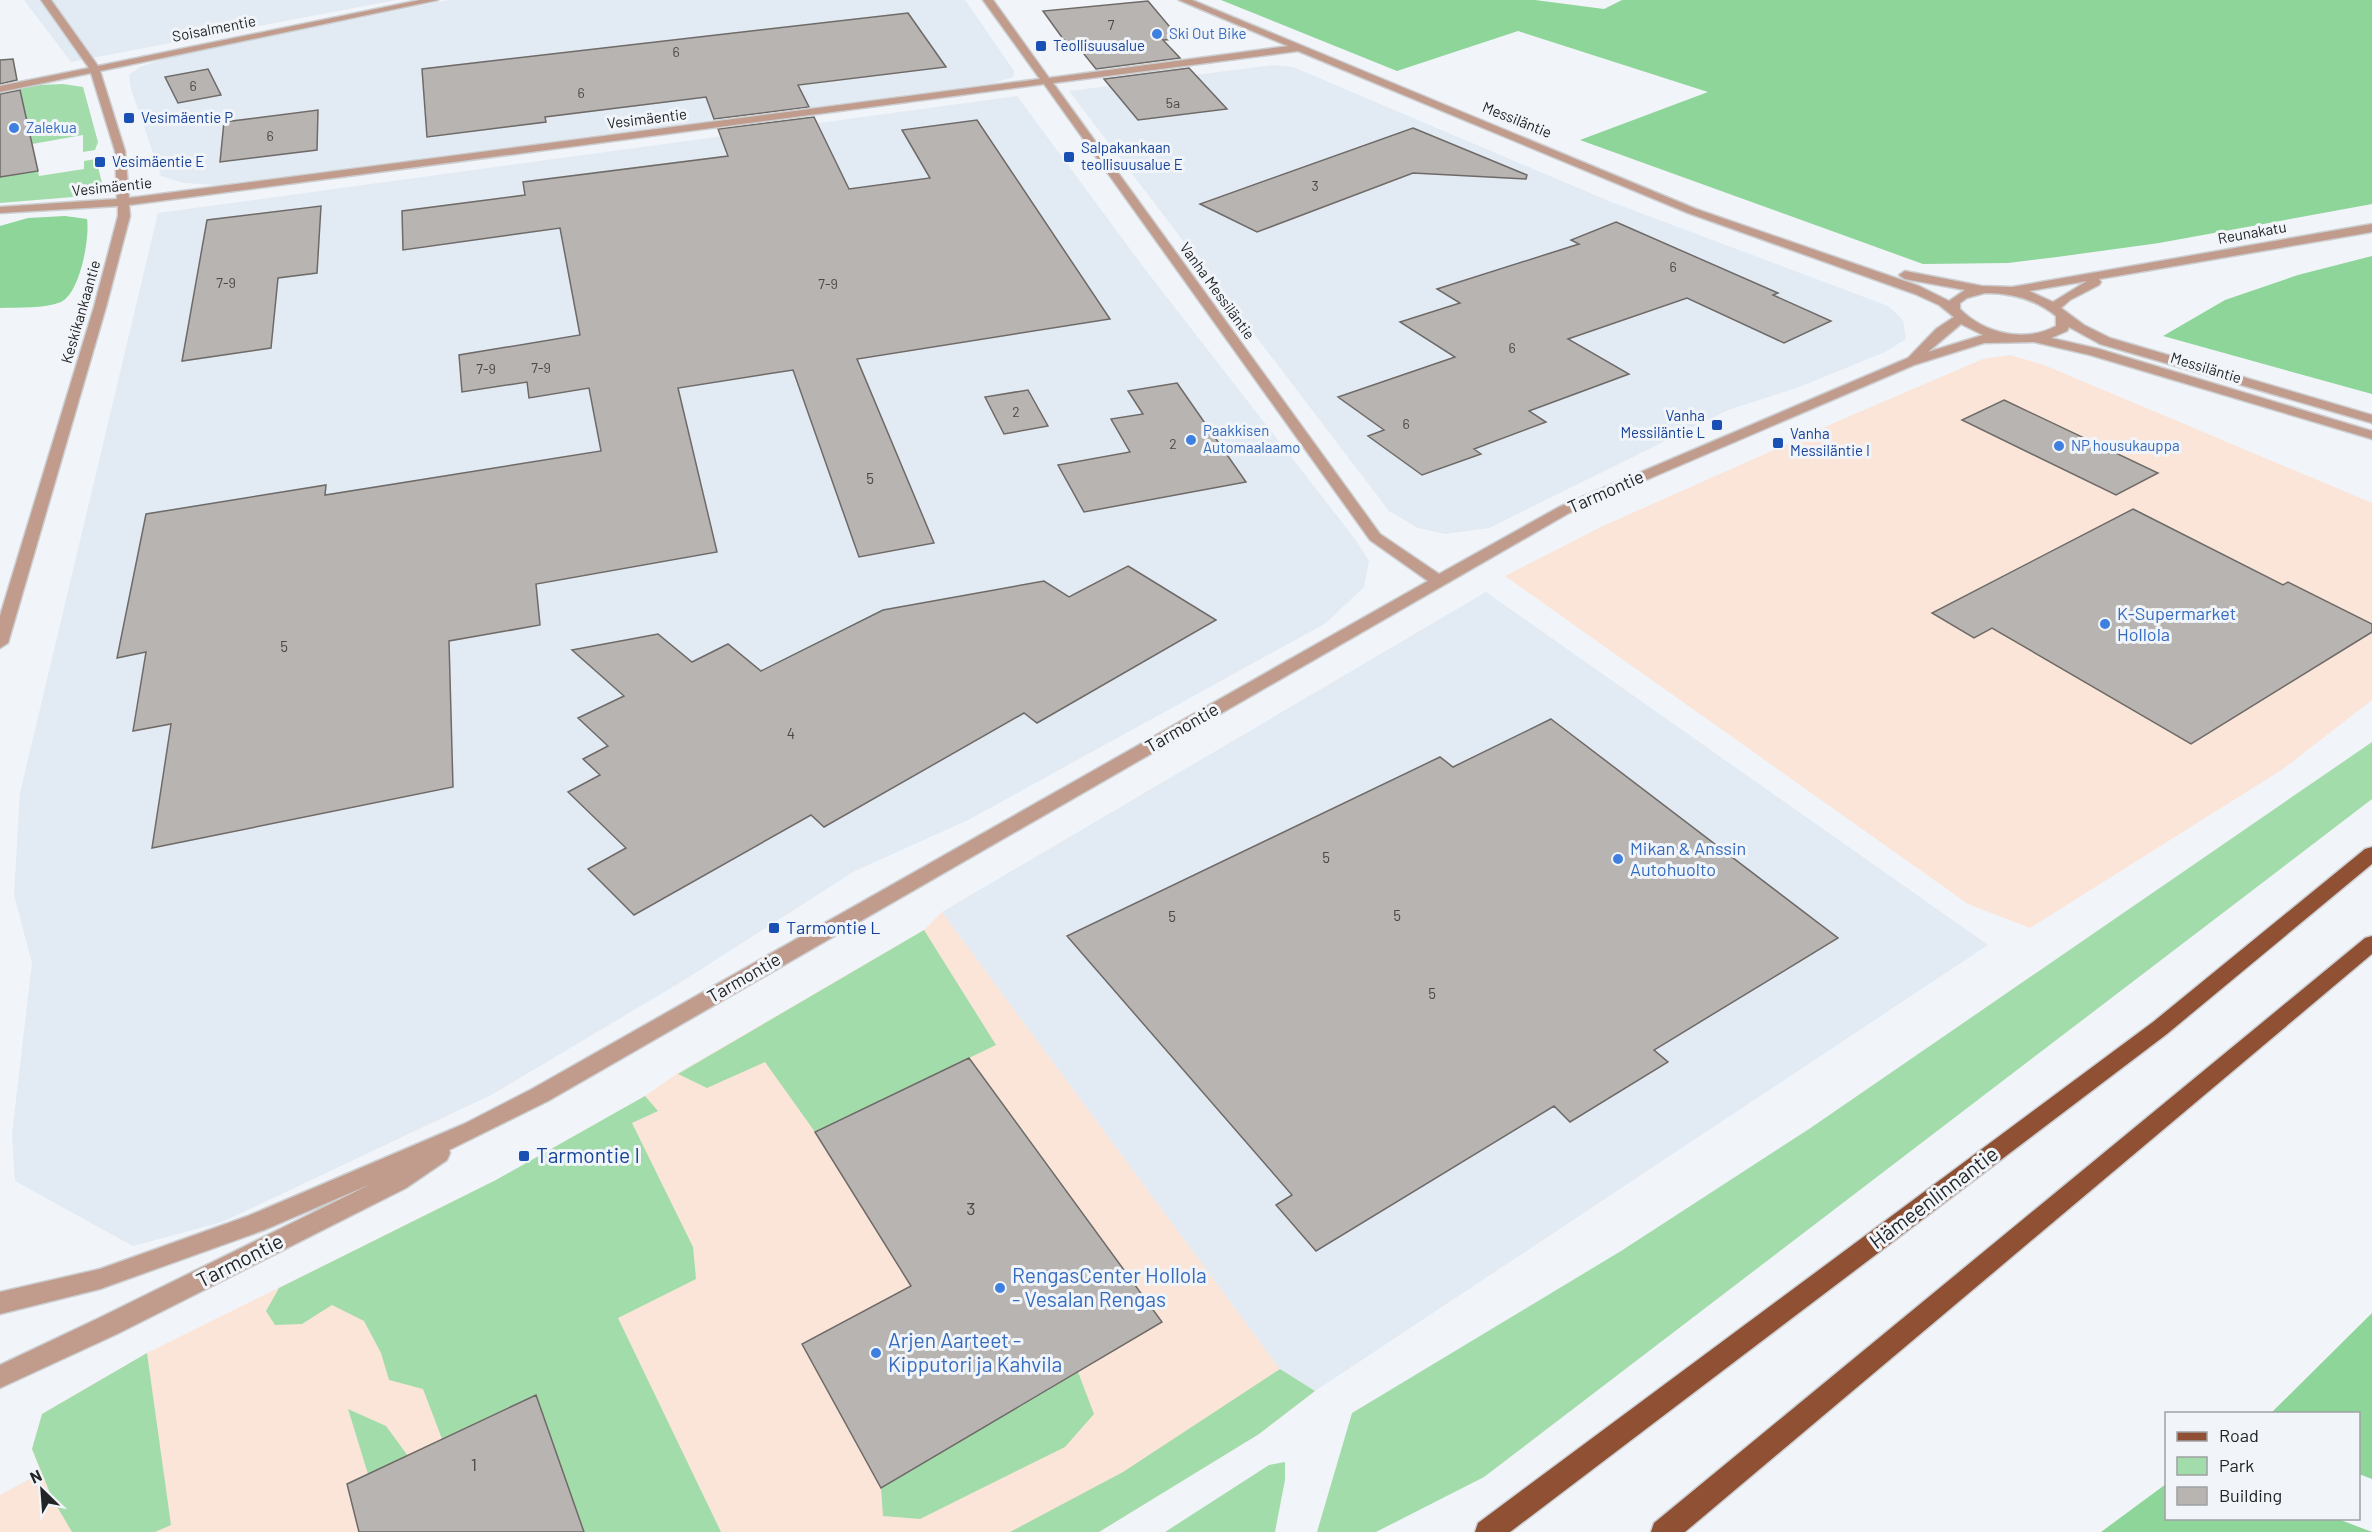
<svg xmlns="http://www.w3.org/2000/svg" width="2372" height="1532" viewBox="0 0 2372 1532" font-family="Barlow,sans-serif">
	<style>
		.commercial { fill: #fbe5d8 }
		.built { fill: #e2eaf4 }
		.green { fill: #a3dcab }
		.forest { fill: #8dd598 }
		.building { fill: #b8b4b1; stroke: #6e6a67; stroke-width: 1.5 }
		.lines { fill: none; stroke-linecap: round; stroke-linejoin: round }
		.minor-casing { stroke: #cccfd2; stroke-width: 3 }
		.major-casing { stroke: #cccfd2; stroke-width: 3 }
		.minor { fill: #c19b8b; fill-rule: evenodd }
		.major { fill: #905034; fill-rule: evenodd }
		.shop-dot { fill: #3f7fe0; stroke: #f1f4f8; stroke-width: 2 }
		.transit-dot { fill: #1a4fb4; stroke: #f1f4f8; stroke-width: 2 }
		.labels { text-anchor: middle; stroke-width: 6; stroke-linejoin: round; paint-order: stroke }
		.far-number-label { font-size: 14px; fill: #484849 }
		.far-street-label { font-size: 15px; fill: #232426; stroke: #f1f4f8 }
		.far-shop-label { font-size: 15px; fill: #366cbe; stroke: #f1f4f8; text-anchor: start }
		.far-transit-label { font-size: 15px; fill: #164399; stroke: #f1f4f8; text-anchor: start }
		.number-label { font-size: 15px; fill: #484849 }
		.street-label { font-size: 18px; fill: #232426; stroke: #f1f4f8 }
		.shop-label { font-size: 18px; fill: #366cbe; stroke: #f1f4f8; text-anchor: start }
		.transit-label { font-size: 18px; fill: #164399; stroke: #f1f4f8; text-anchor: start }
		.near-number-label { font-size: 18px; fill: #484849 }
		.near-transit-label { font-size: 21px; fill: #164399; stroke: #f1f4f8; text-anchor: start }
		.near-street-label { font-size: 21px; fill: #232426; stroke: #f1f4f8 }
		.near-shop-label { font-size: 21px; fill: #366cbe; stroke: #f1f4f8; text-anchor: start }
	</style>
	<rect width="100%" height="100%" fill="#f1f4f8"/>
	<path class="commercial" d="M2010 355 2044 365 2372 503V700L2283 769 2030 928 1968 904 1505 576 1603 526 1850 416 1983 359Z
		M942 912 1280 1369 1315 1391 1259 1434 1099 1532H0V1495L41 1473 32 1449 42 1414 147 1353 506 1175 645 1096 678 1073 924 930Z"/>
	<path class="built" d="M24 0H396L71 62Z
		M449 0H965L1014 71 1013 77 994 83 215 185 184 183 161 176 131 89 129 75 140 67 166 58Z
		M1273 65 1293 67 1611 202 1888 306 1903 320 1906 339 1885 352 1799 387 1728 410 1489 528 1445 534 1418 528 1389 511 1069 91Z
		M1017 96 1144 268 1355 539 1369 561 1364 587 1326 623 970 819 853 872 681 982 491 1095 222 1222 133 1246 15 1181 12 1134 32 963 14 895 20 793 158 213Z
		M1486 592 1988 945 1315 1391 1280 1369 942 912Z"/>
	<path class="green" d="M63 84 83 87 98 142 95 150 83 152V135L32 144 0 113V92L40 85Z
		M96 159 103 187 85 196 0 203V177L38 171 39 176 84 169V161Z
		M2372 742V799L1484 1477 1376 1532H1317L1352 1413 1621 1251 1809 1129Z
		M924 930 996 1045 815 1132 765 1062 707 1088 678 1074Z
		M645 1096 658 1111 632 1123 693 1247 696 1279 618 1318 721 1532H584L536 1395 442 1439 423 1389 389 1380 381 1353 364 1321 332 1305 302 1324 275 1325 266 1311 279 1288 496 1180Z
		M147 1353 171 1525 155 1532H72L52 1498 32 1449 42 1414Z
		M1280 1369 1315 1391 1259 1434 1099 1532H1010L1123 1472Z
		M1078 1372 1094 1414 1065 1447 920 1519 883 1516 881 1488Z
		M348 1409 386 1426 408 1456 368 1474Z
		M1285 1462V1480L1275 1532H1165L1269 1465Z"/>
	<path class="forest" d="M1221 0H1535L1604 9 1622 0H2372V204L2159 243 2057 257 2008 263 1923 264 1580 140 1708 92 1518 31 1397 71Z
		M65 216 87 219C90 238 80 293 61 302 44 309 18 307 0 308V226L28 218Z
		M2372 256V394L2163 336 2225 300 2298 275Z
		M2372 1313V1479L2359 1474 2358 1414 2271 1413Z
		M2166 1484V1518L2338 1519 2372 1532H2101Z"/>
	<path class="building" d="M1148 1 1180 39 1163 40 1180 58 1096 69 1080 49 1071 50 1043 11Z
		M908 13 946 67 798 85 809 107 714 119 706 97 545 117 546 122 427 137 422 69Z
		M13 59 17 80 0 84V60Z
		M1189 68 1227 109 1138 120 1104 79Z
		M208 69 221 95 178 103 165 77Z
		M20 90 38 171 0 177V94Z
		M318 110 317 150 220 162 224 122Z
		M814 117 849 189 930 178 902 130 977 120 1110 319 857 359 934 543 859 557 793 370 678 388 717 552 536 584 540 625 449 641 453 787 152 848 171 724 133 731 146 652 117 658 146 514 326 485 325 495 601 451 589 388 529 398 527 382 462 392 459 355 580 335 560 228 403 250 402 211 525 195 523 182 728 156 718 129Z
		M1413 128 1527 175 1526 179 1413 173 1257 232 1200 204Z
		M321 206 317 273 278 278 271 348 182 361 207 220Z
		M1616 222 1778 293 1773 295 1831 321 1784 343 1687 298 1568 339 1629 374 1529 411 1546 422 1474 449 1481 454 1422 475 1368 436 1384 430 1338 397 1455 357 1400 322 1460 303 1437 289 1579 244 1571 240Z
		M1177 383 1246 482 1084 512 1058 465 1130 452 1111 419 1143 414 1128 391Z
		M1028 390 1048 426 1004 434 985 397Z
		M2004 400 2158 473 2116 495 1962 420Z
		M2133 509 2283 585 2288 582 2372 624V632L2191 744 1992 628 1974 638 1932 613Z
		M1128 566 1216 620 1037 723 1024 713 824 827 811 815 634 915 588 869 626 848 568 792 600 775 583 759 608 746 578 718 624 696 572 650 658 634 692 662 728 644 761 671 883 610 1044 581 1069 597Z
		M1551 719 1838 938 1654 1050 1668 1062 1570 1122 1554 1106 1316 1251 1276 1205 1292 1195 1067 936 1440 757 1453 767Z
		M969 1058 1162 1322 881 1488 802 1344 911 1286 815 1132Z
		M536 1395 584 1532H359L347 1484Z"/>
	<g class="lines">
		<defs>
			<path id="minor" d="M41 0H51L98 66 420 0H438L100 71 125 151 129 198 1040 79 983 0H993L1049 78 1288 46 1179 0H1192L1696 209 1919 286 1949 301 1965 290 1905 279 1899 275 1905 271 1982 286 2012 287 2372 224V232L2099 279 2101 282 2099 285 2070 300 2061 308 2084 325 2110 338 2372 415V423L2100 344 2069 327 2067 331 2051 338 2099 349 2372 431V439L2090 355 2034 342 1984 343 1914 365 1569 513 548 1101 449 1150 450 1153 447 1160 406 1188 117 1334 0 1388V1365L99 1318 371 1184 264 1230 100 1289 0 1314V1292L100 1269 248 1216 464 1124 532 1089 1428 581 1370 540 1044 84 129 205 130 216 106 307 8 643 0 648V616L94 307 118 216V206L0 213V207L117 199 115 151 91 73 0 92V86L89 68ZM1298 51 1688 213 1915 294 1939 305 1954 317 1936 329 1908 358 1559 507 1439 574 1380 534 1053 83ZM2087 281 2053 302 2029 291ZM1985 293C2012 293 2035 299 2056 316V326C2025 343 1985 334 1960 309V303L1967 298ZM1961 324 1983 335 1928 352Z"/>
			<path id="major" d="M2372 847V864L2167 1034 1510 1532H1475L1478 1523 2153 1022 2365 849Z
				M2372 936V954L1685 1532H1651L1654 1523 2365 938Z"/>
		</defs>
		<use href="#minor" class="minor-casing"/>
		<use href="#major" class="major-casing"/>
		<use href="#minor" class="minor"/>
		<use href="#major" class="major"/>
	</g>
	<g class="shop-dot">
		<circle cx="1157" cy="34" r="6"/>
		<circle cx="14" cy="128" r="6"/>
		<circle cx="1191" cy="440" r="6"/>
		<circle cx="2059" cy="446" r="6"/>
		<circle cx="2105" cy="624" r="6"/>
		<circle cx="1618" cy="859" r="6"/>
		<circle cx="1000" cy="1288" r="6"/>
		<circle cx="876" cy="1353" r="6"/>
	</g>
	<g class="transit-dot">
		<rect x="1035" y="40" width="12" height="12" rx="3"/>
		<rect x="123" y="112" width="12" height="12" rx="3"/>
		<rect x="1063" y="151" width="12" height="12" rx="3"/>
		<rect x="94" y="156" width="12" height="12" rx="3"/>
		<rect x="1711" y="419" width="12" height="12" rx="3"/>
		<rect x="1772" y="437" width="12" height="12" rx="3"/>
		<rect x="768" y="922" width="12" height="12" rx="3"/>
		<rect x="518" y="1150" width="12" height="12" rx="3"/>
	</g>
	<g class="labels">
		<g class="far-number-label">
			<text x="1111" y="30">7</text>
			<text x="676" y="57">6</text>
			<text x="193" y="91">6</text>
			<text x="581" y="98">6</text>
			<text x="1173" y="108">5a</text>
			<text x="270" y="141">6</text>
			<text x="1315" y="191">3</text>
			<text x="1673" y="272">6</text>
			<text x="226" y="288">7-9</text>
			<text x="828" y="289">7-9</text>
			<text x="1512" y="353">6</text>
			<text x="541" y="373">7-9</text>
			<text x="486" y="374">7-9</text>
			<text x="1016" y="417">2</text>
			<text x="1406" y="429">6</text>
			<text x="1173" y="449">2</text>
		</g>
		<g class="far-street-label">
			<text transform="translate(214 29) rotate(-11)" y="5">Soisalmentie</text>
			<text transform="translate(647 119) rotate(-7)" y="5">Vesimäentie</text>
			<text transform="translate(1517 120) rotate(22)" y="5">Messiläntie</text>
			<text transform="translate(112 187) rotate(-6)" y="5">Vesimäentie</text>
			<text transform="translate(2252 233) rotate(-10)" y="5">Reunakatu</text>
			<text transform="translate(1217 291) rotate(54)" y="5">Vanha Messiläntie</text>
			<text transform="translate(81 312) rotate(-74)" y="5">Keskikankaantie</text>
			<text transform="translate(2206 368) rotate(17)" y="5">Messiläntie</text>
		</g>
		<g class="far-shop-label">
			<text x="1169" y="39">Ski Out Bike</text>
			<text x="26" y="133">Zalekua</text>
			<text x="1203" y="436">Paakkisen<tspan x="1203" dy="17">Automaalaamo</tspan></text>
			<text x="2071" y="451">NP housukauppa</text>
		</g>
		<g class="far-transit-label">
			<text x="1053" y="51">Teollisuusalue</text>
			<text x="141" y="123">Vesimäentie P</text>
			<text x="1081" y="153">Salpakankaan<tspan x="1081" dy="17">teollisuusalue E</tspan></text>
			<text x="112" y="167">Vesimäentie E</text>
			<text x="1705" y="421" text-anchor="end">Vanha<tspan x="1705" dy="17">Messiläntie L</tspan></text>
			<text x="1790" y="439">Vanha<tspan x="1790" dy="17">Messiläntie I</tspan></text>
		</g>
		<g class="number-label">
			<text x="870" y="484">5</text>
			<text x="284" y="652">5</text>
			<text x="791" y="739">4</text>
			<text x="1326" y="863">5</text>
			<text x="1397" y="921">5</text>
			<text x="1172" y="922">5</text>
			<text x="1432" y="999">5</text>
		</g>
		<g class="street-label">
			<text transform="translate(1606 492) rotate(-24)" y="6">Tarmontie</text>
			<text transform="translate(1182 728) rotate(-30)" y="6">Tarmontie</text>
			<text transform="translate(744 978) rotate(-30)" y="6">Tarmontie</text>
		</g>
		<g class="shop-label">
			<text x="2117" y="620">K-Supermarket<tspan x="2117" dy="21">Hollola</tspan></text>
			<text x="1630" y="855">Mikan &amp; Anssin<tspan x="1630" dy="21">Autohuolto</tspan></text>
		</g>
		<g class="transit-label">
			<text x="786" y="934">Tarmontie L</text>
		</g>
		<g class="near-number-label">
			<text x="971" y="1215">3</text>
			<text x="474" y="1471">1</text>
		</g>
		<g class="near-transit-label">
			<text x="536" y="1163">Tarmontie I</text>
		</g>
		<g class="near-street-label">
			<text transform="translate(1934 1198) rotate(-37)" y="7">Hämeenlinnantie</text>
			<text transform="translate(240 1261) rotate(-27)" y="7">Tarmontie</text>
		</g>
		<g class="near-shop-label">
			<text x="1012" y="1283">RengasCenter Hollola<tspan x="1012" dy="24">- Vesalan Rengas</tspan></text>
			<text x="888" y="1348">Arjen Aarteet -<tspan x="888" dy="24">Kipputori ja Kahvila</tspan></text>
		</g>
	</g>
	<rect x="2165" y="1412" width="195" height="108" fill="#f1f4f8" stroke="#9fa1a4" stroke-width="1.5"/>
	<rect x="2177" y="1432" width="30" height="9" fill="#905034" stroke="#9fa1a4" stroke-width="1.5"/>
	<text x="2219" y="1442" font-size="18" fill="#232426">Road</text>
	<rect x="2177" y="1457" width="30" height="18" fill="#a3dcab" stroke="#9fa1a4" stroke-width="1.5"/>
	<text x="2219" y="1472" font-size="18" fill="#232426">Park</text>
	<rect x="2177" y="1487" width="30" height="18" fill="#b8b4b1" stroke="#9fa1a4" stroke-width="1.5"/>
	<text x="2219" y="1502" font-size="18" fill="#232426">Building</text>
	<g transform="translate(42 1490) rotate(335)" stroke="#f1f4f8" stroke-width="4.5" paint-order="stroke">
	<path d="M0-4.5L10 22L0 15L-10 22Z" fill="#232426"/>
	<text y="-9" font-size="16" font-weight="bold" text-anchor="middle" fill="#232426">N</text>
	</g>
</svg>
